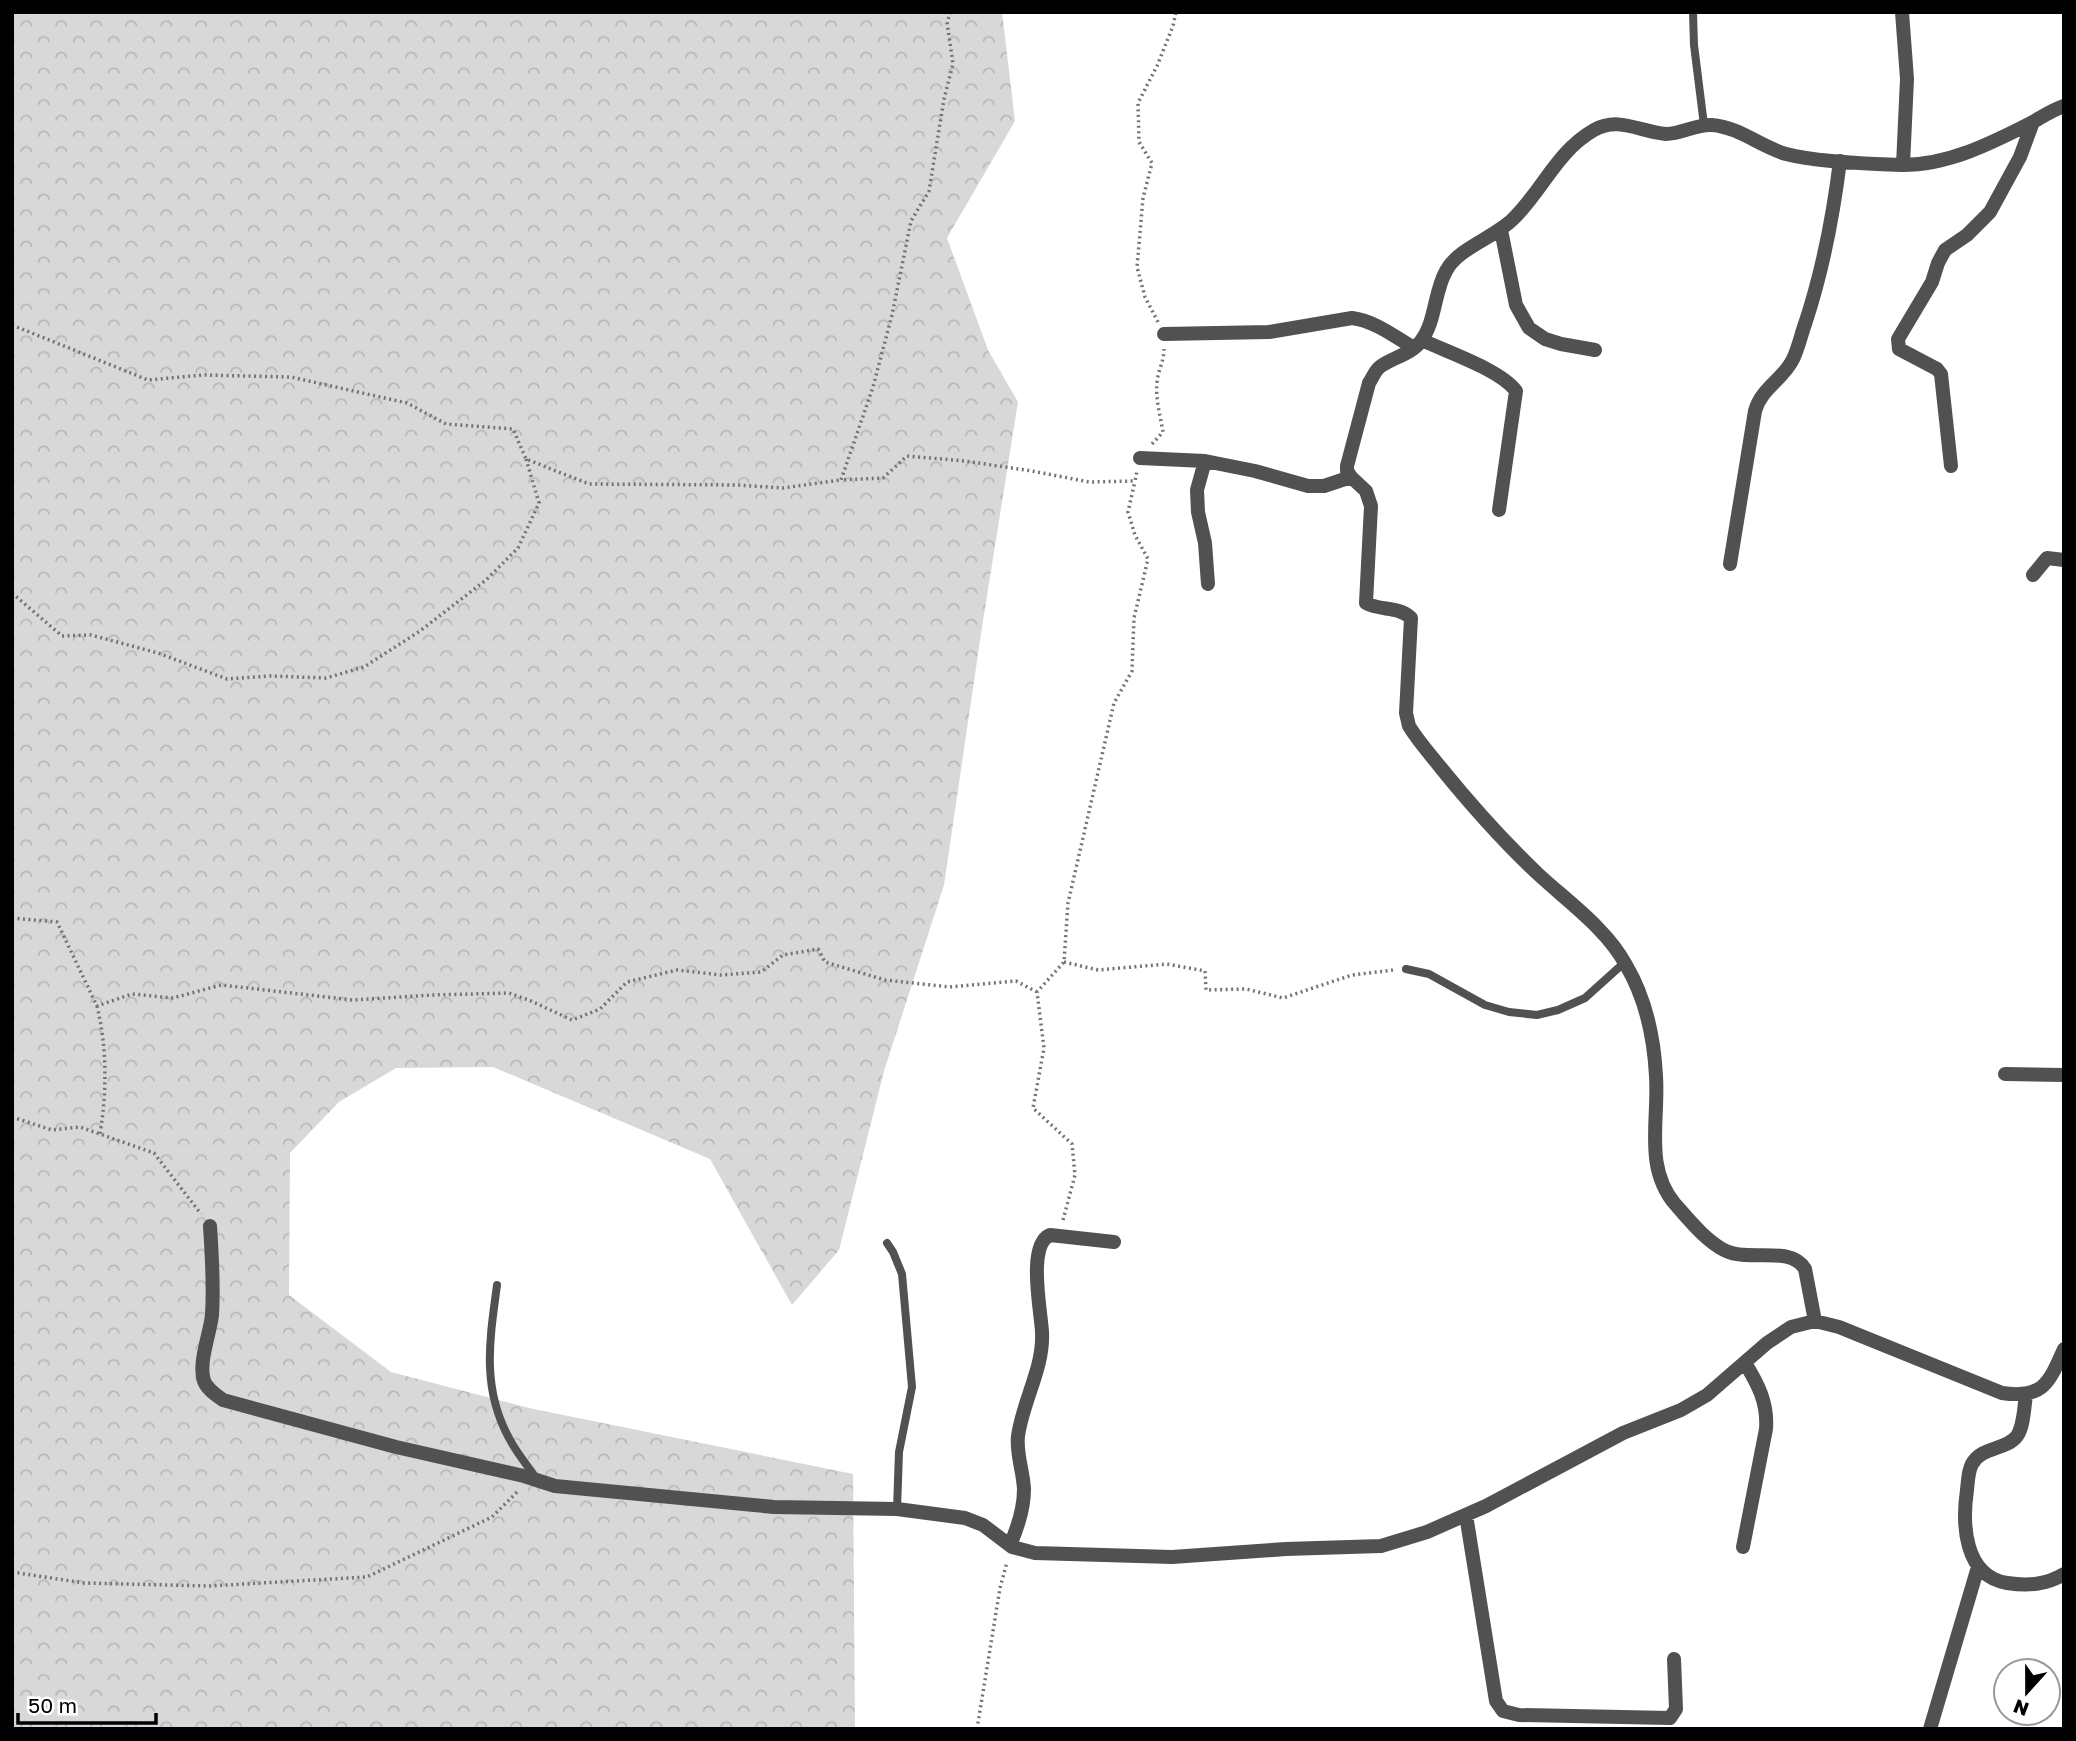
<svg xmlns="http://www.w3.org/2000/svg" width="2076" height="1741" viewBox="0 0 2076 1741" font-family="'Golos Text',sans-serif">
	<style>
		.forest { fill: url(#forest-crowns) }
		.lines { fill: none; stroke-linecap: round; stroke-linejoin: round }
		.path { stroke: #737373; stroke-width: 3.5; stroke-dasharray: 2 3.5; stroke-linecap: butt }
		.service { stroke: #515151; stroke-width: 8 }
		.minor { stroke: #515151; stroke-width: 14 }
	</style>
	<defs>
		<pattern id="forest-crowns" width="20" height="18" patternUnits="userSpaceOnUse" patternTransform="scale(1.75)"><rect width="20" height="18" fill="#d8d8d8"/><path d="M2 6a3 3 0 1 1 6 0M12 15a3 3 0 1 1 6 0" fill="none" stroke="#b8b8b8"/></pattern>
	</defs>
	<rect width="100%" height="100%" fill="#fff"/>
	<path class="forest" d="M12 12H1002L1015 121 947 238 988 350 1018 402 982 627 944 885 884 1071 839 1250 792 1305 710 1159 493 1067 396 1068 339 1102 290 1153 289 1295 391 1372 529 1408 853 1474 855 1729H12Z"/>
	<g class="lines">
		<path class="path" d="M951 12 947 22 953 64 944 99 929 191 911 221 892 315 873 387 841 480 883 478 907 456 965 461 1032 471 1089 482 1135 481 1137 471
			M1158 322 1145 297 1137 267 1143 198 1152 163 1139 142 1138 103 1157 66 1173 26 1176 12
			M12 325 148 380 203 375 291 377 407 403 446 424 513 429 526 459 589 484 737 485 783 488 841 480
			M1152 444 1163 432C1160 414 1154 395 1158 376 1160 367 1164 359 1164 349
			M12 593 62 636 91 635 158 653 227 679 271 676 326 678 364 667 420 631 486 580 518 548 539 503 526 459
			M12 918 57 922 97 1006 132 994 173 998 221 985 353 1000 432 995 509 993 531 1001 572 1020 600 1009 627 982 677 970 721 975 761 972 783 955 818 949 825 962 885 980 950 987 1016 981 1037 992
			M1064 962 1098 970 1167 964 1205 971 1206 990 1246 989 1283 998 1352 975 1394 970
			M97 1006C107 1048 107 1091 100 1134
			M12 1117 52 1130 80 1127 154 1153 201 1214
			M1063 1220 1075 1175 1072 1144 1033 1108 1044 1048 1037 992 1064 962 1068 903 1114 703 1132 671 1134 618 1148 559 1135 535 1128 512 1135 481
			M12 1572 84 1583 209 1586 367 1577 492 1517 519 1490
			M977 1729 1000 1588 1007 1562"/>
		<path class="service" d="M1693 12 1694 45 1704 125
			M1406 969 1429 974 1485 1005 1509 1012 1537 1015 1558 1010 1585 998 1625 962
			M887 1243 893 1252 902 1274 912 1387 899 1452 897 1509
			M497 1285C490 1338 481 1387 509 1438 516 1452 527 1465 536 1478"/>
		<path class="minor" d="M1902 12 1907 79 1903 165
			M1501 230 1516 305 1529 328 1545 339 1561 344 1595 350
			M1164 334 1269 332 1352 318C1375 321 1395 337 1414 348
			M1422 340C1447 352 1501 370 1516 391L1499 510
			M1140 458 1205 461 1255 471 1308 486H1324L1351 477
			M1205 461 1197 490 1198 512 1205 543 1208 584
			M1951 466 1941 374 1937 369 1899 349 1898 339 1932 282 1938 263 1945 250 1967 235 1990 212 2020 157 2033 122
			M1730 564 1755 411C1762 387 1783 380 1793 359 1798 349 1801 335 1805 324 1823 270 1833 217 1840 161
			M2033 575 2047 558 2064 560
			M2005 1074 2064 1075
			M210 1226C212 1256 214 1285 212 1315 210 1334 198 1363 204 1381 207 1389 216 1395 223 1400L396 1447 524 1476 555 1486 774 1507 897 1509 965 1518 983 1525 1012 1547 1035 1553 1172 1557 1286 1549 1381 1546 1427 1532 1486 1506 1623 1433 1681 1410 1707 1395 1767 1343 1791 1327 1815 1321 1839 1327 2002 1393C2043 1399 2049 1383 2064 1349
			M1815 1321 1805 1269C1791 1245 1749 1262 1726 1251 1707 1242 1689 1220 1675 1204 1644 1167 1659 1121 1656 1076 1654 1037 1646 999 1626 965 1607 929 1567 901 1538 874 1503 841 1471 805 1441 768 1430 754 1418 741 1409 726L1406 713 1411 618C1399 606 1380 611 1366 603L1371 506 1366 491 1351 477 1347 471V466L1369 383C1373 377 1375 370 1381 366 1394 357 1412 354 1421 341 1436 321 1434 292 1446 271 1458 248 1494 238 1513 219 1542 191 1557 151 1594 130 1619 116 1640 132 1666 134 1682 134 1696 124 1712 125 1739 127 1761 147 1786 154 1817 162 1869 164 1902 165 1948 165 1990 144 2031 123 2042 117 2052 110 2064 106
			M2026 1395C2024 1407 2024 1426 2017 1436 2007 1450 1982 1446 1972 1464 1968 1471 1968 1482 1967 1490 1962 1524 1964 1576 2007 1583 2028 1586 2046 1585 2064 1574
			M1466 1515 1496 1701 1503 1711 1519 1715 1670 1718 1676 1709 1674 1659
			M1010 1545C1018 1527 1024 1508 1024 1489 1023 1470 1016 1454 1018 1436 1023 1400 1044 1368 1042 1332 1041 1311 1027 1245 1050 1235L1114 1242
			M1743 1547 1766 1429C1768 1403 1758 1384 1745 1363
			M1930 1729 1978 1567"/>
	</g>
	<rect width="2076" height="1741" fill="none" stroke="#000000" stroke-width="28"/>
	<g transform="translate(2027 1692) rotate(201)"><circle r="33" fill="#ffffff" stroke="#999999" stroke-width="2"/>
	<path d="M0-5L12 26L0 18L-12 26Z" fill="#000000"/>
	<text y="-10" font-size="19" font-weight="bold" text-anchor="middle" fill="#000000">N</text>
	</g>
	<path d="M18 1713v10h138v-10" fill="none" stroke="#000000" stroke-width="3.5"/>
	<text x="28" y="1713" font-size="21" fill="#000000" stroke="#ffffff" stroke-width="5" paint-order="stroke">50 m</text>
</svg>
